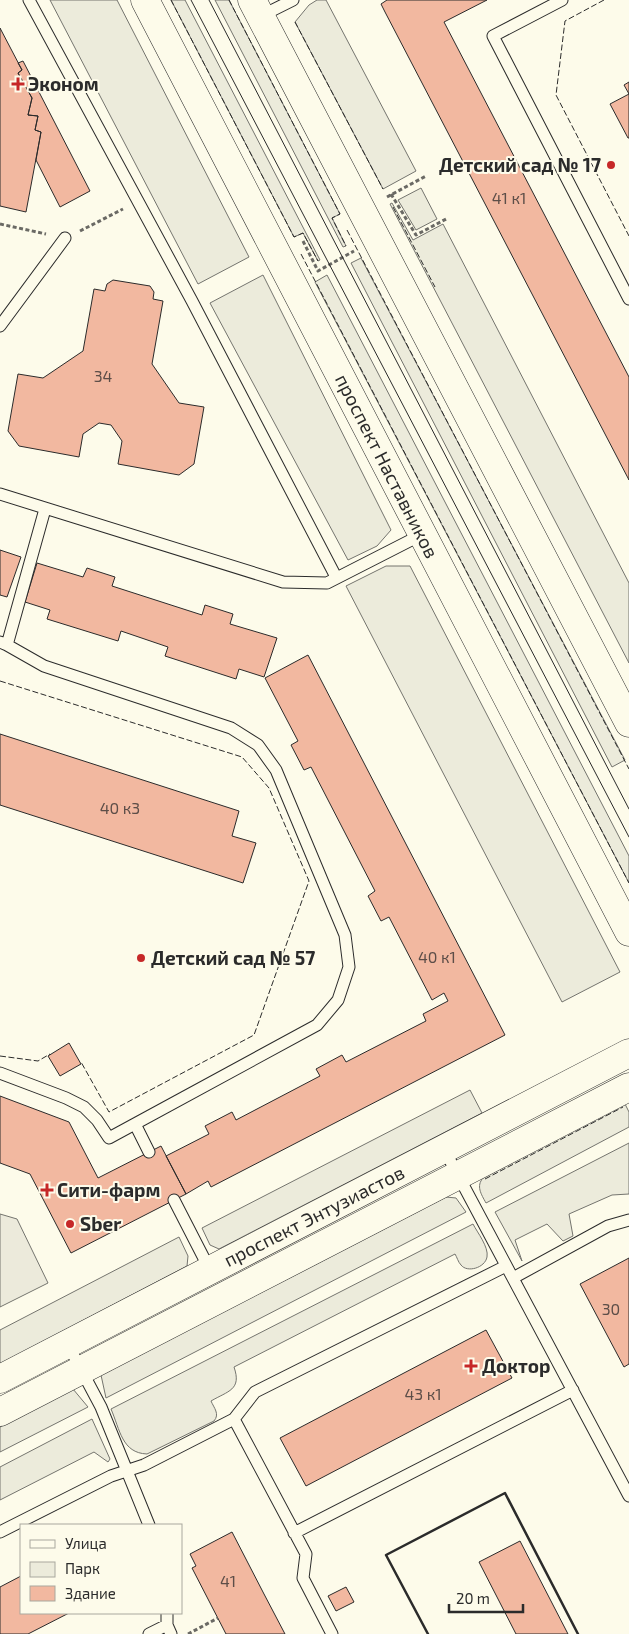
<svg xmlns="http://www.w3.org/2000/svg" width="629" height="1634" viewBox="0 0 629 1634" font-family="'Exo 2',sans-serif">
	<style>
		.green { fill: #ecebdb; stroke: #74746e }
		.parking { fill: #eceadb; stroke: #74746e }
		.building { fill: #f2b8a0; stroke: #2b2b2b }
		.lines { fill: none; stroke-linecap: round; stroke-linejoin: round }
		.lane-casing { stroke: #2b2b2b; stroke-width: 13 }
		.secondary-casing { stroke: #2b2b2b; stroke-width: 29 }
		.path { stroke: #6a6964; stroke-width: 3; stroke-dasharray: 4 2.5; stroke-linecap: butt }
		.lane { stroke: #fdfbea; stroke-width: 11 }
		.secondary { stroke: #fdfbea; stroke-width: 28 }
		.tram { stroke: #2b2b2b; stroke-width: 1 }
		.fence { stroke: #2b2b2b; stroke-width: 1; stroke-dasharray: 6 2.5; stroke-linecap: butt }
		.wall { stroke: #2b2b2b; stroke-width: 2.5 }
		.poi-dot { fill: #c62828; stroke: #fdfbea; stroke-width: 2 }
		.labels { text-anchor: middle; stroke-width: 4; stroke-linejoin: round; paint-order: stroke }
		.number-label { font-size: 16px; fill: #5d4e48 }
		.poi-label { font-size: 19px; font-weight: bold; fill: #2b2b2b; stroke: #fdfbea; text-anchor: start }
		.street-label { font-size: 19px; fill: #2b2b2b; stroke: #fdfbea }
	</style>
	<rect width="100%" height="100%" fill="#fdfbea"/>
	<path class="green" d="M50 0H117L249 257 198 284Z
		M171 0H185L320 260 318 261 303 233 294 237Z
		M215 0H229L340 214 332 218 346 246 343 247Z
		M317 0H326L416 171 383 189 295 22 309 5Z
		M421 188 437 219 416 230 398 200Z
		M392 203 413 240 443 224 629 583V663L390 204Z
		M361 258 625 760 612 767 351 263Z
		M263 275 391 530 377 546 348 560 210 303Z
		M327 275 629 856V883L315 282Z
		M386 566H410L620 972 562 1002 346 586Z
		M470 1090 482 1113 219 1249 210 1245 202 1228Z
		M625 1104 629 1112V1127L486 1203C481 1194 476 1186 483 1178Z
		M629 1143V1194L612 1195 569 1214 573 1236 563 1241 547 1224 515 1240 522 1261 495 1212Z
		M446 1197 456 1198 466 1212 106 1398 101 1375Z
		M473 1224C477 1232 489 1247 487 1257 485 1268 467 1273 461 1265 458 1262 457 1257 455 1254L234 1367C242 1390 228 1391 211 1401 214 1408 220 1414 214 1421L147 1454C122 1453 120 1430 111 1409Z
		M179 1237 188 1256 187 1266 0 1364V1330Z
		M73 1389 88 1407 0 1452V1427Z
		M92 1419 110 1459 108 1462 94 1452 0 1500V1467Z"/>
	<path class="parking" d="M0 1214 17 1219 48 1283 0 1307Z"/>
	<path class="building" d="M387 0H487L444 22 629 377V480L385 12 381 4Z
		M0 28 22 70 18 73 32 98 28 115 38 116 35 130 41 132 26 212 0 206Z
		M23 61 90 191 60 207 36 160 41 132 35 130 38 116 28 115 32 98 18 73 22 70 18 63Z
		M629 82V94L624 85Z
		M629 94V138H628L610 104Z
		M113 280 150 286 154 292 153 299 163 301 152 364 179 403 204 407 194 464 179 475 118 464 122 441 111 425 99 423 83 434 79 457 19 446 8 431 18 374 43 378 83 351 94 289 105 291 107 284Z
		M0 550 21 557 7 597 0 595Z
		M37 563 83 577 87 568 115 577 112 586 202 615 205 605 233 614 230 624 277 638 264 677 239 669 236 679 165 656 168 647 121 631 118 641 47 619 50 610 25 602Z
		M308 655 505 1035 211 1187 208 1181 186 1194 166 1156 209 1134 205 1126 232 1112 236 1120 320 1076 316 1069 342 1055 346 1062 426 1021 423 1014 448 1001 444 993 432 1000 389 917 381 921 368 896 375 891 311 767 304 770 291 745 298 741 265 678Z
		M0 734 239 811 232 836 256 843 243 883 0 805Z
		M69 1043 81 1064 60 1076 48 1056Z
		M0 1096 69 1122 98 1178 161 1146 186 1194 71 1253 30 1174 0 1163Z
		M629 1258V1364L624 1367 580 1284Z
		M486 1330 512 1378 306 1486 280 1438Z
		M232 1532 264 1594 285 1634H226L192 1568 196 1566 190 1554Z
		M520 1541 568 1634H516L479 1562Z
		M21 1576V1613H69L28 1634H0V1587Z
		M346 1587 354 1602 336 1611 328 1596Z"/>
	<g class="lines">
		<defs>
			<path id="lane" d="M29 0 192 301 336 577
				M562 0 493 36 629 299
				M261 16 293 0
				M0 326 65 238
				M0 494 283 582 327 583 423 534
				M0 642 7 645 44 666 231 728 258 745 276 770 345 935 349 967 338 1000 317 1025 109 1138 97 1120 84 1107 66 1098 0 1073
				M7 645 45 509
				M135 1124 149 1152
				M444 1149 629 1496
				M174 1200 211 1272
				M513 1278 608 1226 629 1220
				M67 1343 101 1407 149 1525
				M234 1419 306 1554 303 1578 332 1634
				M0 1532 111 1476 144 1465 234 1419 255 1392 506 1266
				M294 1533 573 1390
				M167 1613V1625L171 1634
				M149 1634 167 1625"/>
			<path id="secondary" d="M145 0 629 932
				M252 0 629 723
				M0 1379 629 1053
				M0 1412 629 1087"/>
		</defs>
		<use href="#lane" class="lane-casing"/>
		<use href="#secondary" class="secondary-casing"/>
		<path class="path" d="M391 194 416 235 448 218
			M387 197 426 176
			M0 224 46 234
			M80 231 123 209
			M303 241 318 271 354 251
			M188 1634 218 1618"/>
		<use href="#lane" class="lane"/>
		<use href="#secondary" class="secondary"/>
		<path class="tram" d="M191 0 629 837
			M209 0 629 809"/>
		<path class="fence" d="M171 0 294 237 303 233 318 261
			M229 0 340 214 332 218 346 246
			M604 0 565 21 556 95 629 236
			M295 22 383 189
			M393 207 435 287
			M347 230 629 769
			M301 254 629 883
			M0 681 242 757 269 788 309 881 254 1035 109 1112 81 1062
			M0 1056 38 1061 50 1054
			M485 1179 623 1107"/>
		<path class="wall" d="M428 1634 386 1555 505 1493 578 1634"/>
	</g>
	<g class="poi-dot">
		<path d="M15.5 76.5h5v5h5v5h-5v5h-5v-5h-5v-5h5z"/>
		<circle cx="611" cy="165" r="5"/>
		<circle cx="141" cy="958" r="5"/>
		<path d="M44.5 1182.5h5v5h5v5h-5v5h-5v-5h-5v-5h5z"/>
		<circle cx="70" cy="1224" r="5"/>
		<path d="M468.5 1358.5h5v5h5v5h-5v5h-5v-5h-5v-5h5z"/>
	</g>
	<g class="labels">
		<g class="number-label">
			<text x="509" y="204">41 к1</text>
			<text x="103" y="382">34</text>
			<text x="120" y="814">40 к3</text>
			<text x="437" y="963">40 к1</text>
			<text x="611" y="1315">30</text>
			<text x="423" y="1400">43 к1</text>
			<text x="228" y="1587">41</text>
		</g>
		<g class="poi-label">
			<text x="28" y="91">Эконом</text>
			<text x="601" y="172" text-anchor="end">Детский сад № 17</text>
			<text x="151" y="965">Детский сад № 57</text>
			<text x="57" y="1197">Сити-фарм</text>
			<text x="80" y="1231">Sber</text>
			<text x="482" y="1373">Доктор</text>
		</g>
		<g class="street-label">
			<text transform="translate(387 466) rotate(63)" y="7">проспект Наставников</text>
			<text transform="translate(314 1216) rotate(-27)" y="7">проспект Энтузиастов</text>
		</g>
	</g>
	<rect x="20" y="1524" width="162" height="90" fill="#fdfbea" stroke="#a9a89e"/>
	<rect x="30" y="1540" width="25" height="8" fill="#fdfbea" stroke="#a9a89e"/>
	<text x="65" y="1549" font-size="15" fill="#2b2b2b">Улица</text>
	<rect x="30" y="1562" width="25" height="15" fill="#ecebdb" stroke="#a9a89e"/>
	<text x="65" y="1574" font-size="15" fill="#2b2b2b">Парк</text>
	<rect x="30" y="1586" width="25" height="15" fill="#f2b8a0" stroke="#a9a89e"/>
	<text x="65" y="1599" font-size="15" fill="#2b2b2b">Здание</text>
	<path d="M449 1604v8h74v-8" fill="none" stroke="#2b2b2b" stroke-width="2.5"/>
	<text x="456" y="1604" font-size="15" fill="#2b2b2b" stroke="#fdfbea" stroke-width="4" paint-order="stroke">20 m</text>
</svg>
